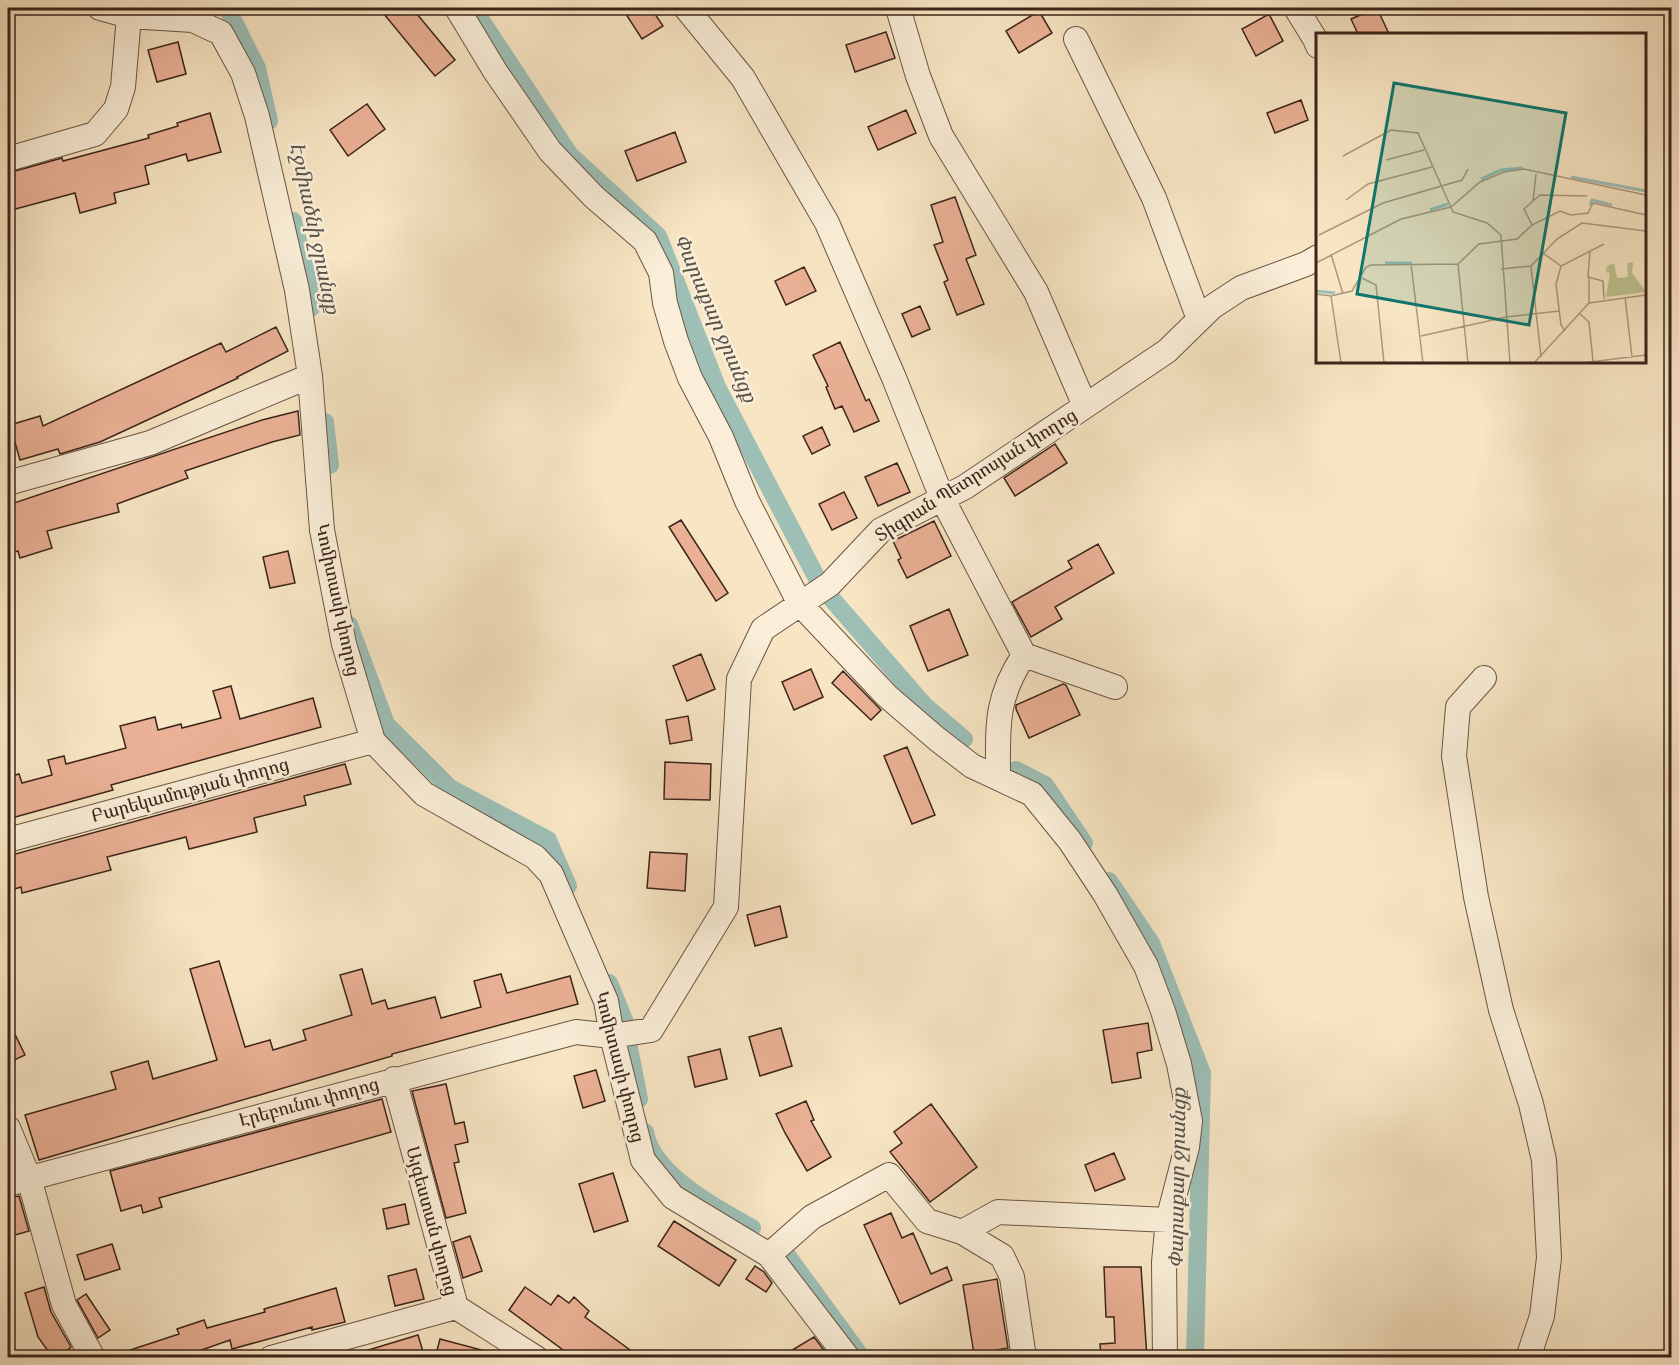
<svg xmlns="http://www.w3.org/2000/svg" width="1679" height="1365" viewBox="0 0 1679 1365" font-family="'IM FELL Double Pica','Noto Serif Armenian',serif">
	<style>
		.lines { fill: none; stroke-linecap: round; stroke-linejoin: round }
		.canal { stroke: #9dbfb6; stroke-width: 18 }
		.building { fill: #ebb196; stroke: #3c241a; stroke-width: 1.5 }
		.minor-casing { stroke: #6b5444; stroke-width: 26 }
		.minor { stroke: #faeed8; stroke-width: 24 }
		.labels { text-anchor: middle; stroke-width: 5; stroke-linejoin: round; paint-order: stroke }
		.street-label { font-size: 18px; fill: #3c241a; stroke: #faeed8 }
		.water-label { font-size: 20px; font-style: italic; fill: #595249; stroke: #faeed8 }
		.inset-river { fill: none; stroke: #9dbfb6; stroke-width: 3 }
		.inset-road { fill: none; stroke: #ac987f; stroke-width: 1.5 }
		.view { fill: #0f766e; fill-opacity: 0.15; stroke: #0f766e; stroke-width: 3 }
		.inset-edge { fill: none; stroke: #3c241a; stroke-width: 3 }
	</style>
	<rect width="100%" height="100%" fill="#f7e5c3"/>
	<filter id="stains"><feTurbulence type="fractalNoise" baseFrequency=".00333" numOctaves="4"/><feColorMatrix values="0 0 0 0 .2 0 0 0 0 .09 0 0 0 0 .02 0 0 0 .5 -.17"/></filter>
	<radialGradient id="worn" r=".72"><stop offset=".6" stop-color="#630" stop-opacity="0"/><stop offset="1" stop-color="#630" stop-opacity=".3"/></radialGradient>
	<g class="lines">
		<path class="canal" d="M227 8 257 68 269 121
			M473 8 569 154 658 236 717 387 820 584
			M293 221 308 281 311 308
			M325 422 330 465
			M831 598 924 705 964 739
			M349 625 386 724 450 788 548 840 568 886
			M1016 770 1045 785 1084 843
			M1109 881 1151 943 1202 1073 1195 1358
			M609 983 624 1020
			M629 1048 639 1099
			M645 1132C652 1174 717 1209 752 1228
			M786 1254 862 1358"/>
	</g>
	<path class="building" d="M379 8H412L455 60 435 76Z
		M622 8H651L663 26 642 39Z
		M1377 8 1389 34H1358L1351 19Z
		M1039 11 1052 33 1019 53 1006 31Z
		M1269 14 1283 41 1256 56 1242 29Z
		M886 32 895 58 855 72 846 45Z
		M178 42 186 74 157 82 148 50Z
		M1301 100 1308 120 1275 133 1267 113Z
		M367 104 385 129 348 156 330 130Z
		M906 110 916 133 878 150 868 127Z
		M210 113 221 152 188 161 186 154 145 166 149 184 114 193 116 203 80 213 75 193 8 211V173L62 158 63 161 149 138 148 135 178 126 177 123Z
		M675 132 686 162 637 181 625 151Z
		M955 197 976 255 966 259 984 304 957 315 944 282 948 280 934 245 943 242 931 205Z
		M804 267 816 291 786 305 775 281Z
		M920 306 930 329 912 337 902 314Z
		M276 327 288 351 237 377 238 378 100 442 60 454 58 449 20 460 10 425 40 416 43 426 221 343 226 352Z
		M840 342 866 401 869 399 879 421 854 432 842 406 835 409 826 387 828 386 813 355Z
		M298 411 300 435 272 442 185 471 188 478 117 504 119 512 47 531 52 548 20 558 18 551 8 554V505L262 420Z
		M822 427 830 445 812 454 803 436Z
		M1055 444 1067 463 1015 496 1004 478Z
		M897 463 910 492 878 506 865 477Z
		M844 492 857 518 832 530 819 504Z
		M681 520 728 593 716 601 669 527Z
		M934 521 951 556 907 578 898 560 901 558 893 541Z
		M1098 544 1114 573 1055 607 1062 619 1031 637 1012 602 1072 568 1068 561Z
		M288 551 295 583 270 588 263 557Z
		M949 609 968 655 928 671 910 626Z
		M701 654 715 689 687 701 673 666Z
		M811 669 823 697 794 710 782 682Z
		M843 671 881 710 871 720 832 683Z
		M1063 684 1066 685 1080 715 1029 738 1016 709V705Z
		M231 686 240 719 313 698 321 727 111 785 113 790 8 819V777L19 774 22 783 52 775 48 760 64 756 66 764 126 748 120 726 155 717 158 730 181 724 182 728 221 718 213 691Z
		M688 716 692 740 670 744 666 720Z
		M907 747 935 815 912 824 884 756Z
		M665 762 711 764 710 800 664 799Z
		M345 764 351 784 304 796 306 805 254 818 257 832 189 849 186 837 107 857 111 870 22 893 21 887 8 891V856Z
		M650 852 687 854 685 891 647 888Z
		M780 906 787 937 755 946 747 915Z
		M219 961 245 1047 270 1040 273 1050 306 1040 303 1030 352 1015 340 975 362 969 372 1004 385 1000 388 1009 435 997 441 1018 481 1007 474 981 501 974 507 993 570 976 578 1004 392 1054V1056L39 1160 25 1115 116 1089 111 1072 148 1061 153 1079 217 1060 190 969Z
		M8 1020 25 1055 8 1063Z
		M1148 1023 1152 1050 1137 1053 1141 1078 1112 1083 1103 1030Z
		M781 1028 792 1066 760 1076 749 1037Z
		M720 1049 727 1079 695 1087 688 1057Z
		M596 1070 605 1101 583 1108 574 1076Z
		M446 1084 455 1124 464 1122 468 1142 455 1145 459 1162 454 1163 466 1213 446 1218 412 1091Z
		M382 1099 391 1132 159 1198 162 1207 143 1213 141 1205 121 1211 110 1171Z
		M806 1101 814 1120 811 1121 831 1157 807 1171 785 1133 776 1114Z
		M931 1104 977 1167 930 1202 890 1152 902 1143 894 1132Z
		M1114 1153 1125 1179 1095 1191 1085 1165Z
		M613 1173 628 1221 594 1232 579 1184Z
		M19 1196 29 1231 8 1237V1198Z
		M405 1204 409 1224 387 1229 383 1209Z
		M891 1213 902 1238 913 1233 931 1274 947 1267 952 1280 900 1304 864 1225Z
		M674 1221 736 1260 719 1286 658 1246Z
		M470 1236 482 1271 463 1278 453 1242Z
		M112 1244 120 1269 85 1280 77 1255Z
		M755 1266 764 1272 772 1283 766 1292 746 1279Z
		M1104 1267H1141L1147 1358H1101L1100 1344 1115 1343 1114 1317H1106Z
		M416 1269 424 1299 395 1306 388 1276Z
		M997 1279 1008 1348 974 1354 963 1285Z
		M44 1287 51 1312 71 1347 58 1358H53L38 1337 25 1293Z
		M525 1287 551 1305 558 1295 569 1303 574 1297 589 1311 585 1317 641 1358H574L509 1310Z
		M336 1288 345 1322 312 1330V1327L232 1349 230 1340 179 1358H116L115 1355 179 1334 177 1329 204 1320 207 1328 265 1312 264 1309Z
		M86 1294 110 1330 98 1338 77 1300Z
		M418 1335 425 1358H355V1354Z
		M814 1337 830 1358H779Z
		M440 1339 493 1353V1358H435Z"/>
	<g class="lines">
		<defs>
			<path id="minor" d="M100 8 129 16 193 20 221 33 243 73 257 116 297 290 310 376 322 530 344 644 373 741 424 794 535 857 551 874 606 1001 612 1036 643 1160 673 1197 769 1255 848 1358
				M457 8 495 71 550 151 594 197 645 241 661 273 665 303 676 341 690 378 721 437 747 501 800 604 887 696 937 739 972 766 1032 794 1070 841 1105 894 1146 966 1163 1011 1179 1064 1190 1121 1187 1147 1168 1220 1164 1262 1165 1358
				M686 8 743 78 827 223 894 378 942 498 1024 655 1115 687
				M898 8 918 76 941 136 1036 292 1085 406
				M1296 8 1315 39 1318 46
				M1076 39 1154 198 1199 319
				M8 159 95 134 116 109 123 87 129 16
				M8 483 150 443 310 376
				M1484 678 1458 707 1454 756 1476 897 1501 1010 1531 1104 1544 1160 1549 1258 1542 1316 1528 1358
				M998 776C998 726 995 699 1024 655
				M8 840 373 741
				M394 1079 456 1307 536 1358
				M8 1128 29 1178 64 1305 93 1358
				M8 1184 576 1032 612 1036 651 1030 726 907 739 679 763 629 830 584 881 530 965 487 1167 351 1212 307 1241 288 1306 264 1318 257
				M962 1232 1002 1256 1012 1277 1024 1358
				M769 1255 812 1217 889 1175 927 1221 962 1232 998 1212 1168 1220
				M271 1358 456 1307"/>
		</defs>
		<use href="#minor" class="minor-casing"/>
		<use href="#minor" class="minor"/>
	</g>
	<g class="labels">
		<g class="street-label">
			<text transform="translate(976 475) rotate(-32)" y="6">Տիգրան Պետրոսյան փողոց</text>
			<text transform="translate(338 600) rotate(78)" y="6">Կոմիտասի փողոց</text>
			<text transform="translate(190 790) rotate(-15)" y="6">Բարեկամության փողոց</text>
			<text transform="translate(620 1067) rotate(76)" y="6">Կոմիտասի փողոց</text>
			<text transform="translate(309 1102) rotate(-15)" y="6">Էրեբունու փողոց</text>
			<text transform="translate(432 1221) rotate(75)" y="6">Այգեստան փողոց</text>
		</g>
		<g class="water-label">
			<text transform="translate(315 228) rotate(78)" y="7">Էջմիածնի ջրանցք</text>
			<text transform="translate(716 318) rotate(67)" y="7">Փարաքար ջրանցք</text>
			<text transform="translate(1177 1178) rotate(-89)" y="7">Փարաքար ջրանցք</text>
		</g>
	</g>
	<g transform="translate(1316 33)">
		<rect width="330" height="330" fill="#f7e5c3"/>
		<path d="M317 229 316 240 330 259 290 264 294 240 290 239 291 233 298 230 301 245 312 244 311 230Z" fill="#bfc392"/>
		<path class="inset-river" d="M255 144 330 158M165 146 185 137 207 135M274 172 276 167 296 172M114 177 132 171M69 230H96M0 258 19 260"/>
		<path class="inset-road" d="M27 123 75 97 102 100 137 179 171 190 185 202 194 330M70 127 108 117M30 167 52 151 116 134M217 168 224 162 271 163M216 192 208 176 217 168 220 141M3 202 67 170 146 147 152 136M274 218 272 244 287 248 288 266M227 220 245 233M15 221 27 261M0 230 85 186 135 174 164 149 188 139 208 136 330 162M95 231 107 330M142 231 152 330M215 233 225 324M185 236 215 233 241 206 266 190 330 198M46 245 60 252 68 330M273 245V270M0 261 15 263 36 258 50 234 55 232 142 231 163 211 201 206 216 192 244 178 255 182 272 180 277 170 330 182M15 263 25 330M309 264 316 324M264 281 273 289 277 328M249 298 245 292 240 251 245 233 288 211M105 303 190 284 243 278M218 330 273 270 330 262M266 330 330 322"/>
		<path class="view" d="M78 50 250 80 213 292 41 261Z"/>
		<rect width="330" height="330" class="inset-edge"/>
	</g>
	<rect width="1679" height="1365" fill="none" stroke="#f7e5c3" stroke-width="30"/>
	<rect x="9" y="9" width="1661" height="1347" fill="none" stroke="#3c241a" stroke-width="3"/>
	<rect x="15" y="15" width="1649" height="1335" fill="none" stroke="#3c241a" stroke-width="1.5"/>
	<rect width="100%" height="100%" filter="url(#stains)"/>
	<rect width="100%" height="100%" fill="url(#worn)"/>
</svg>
